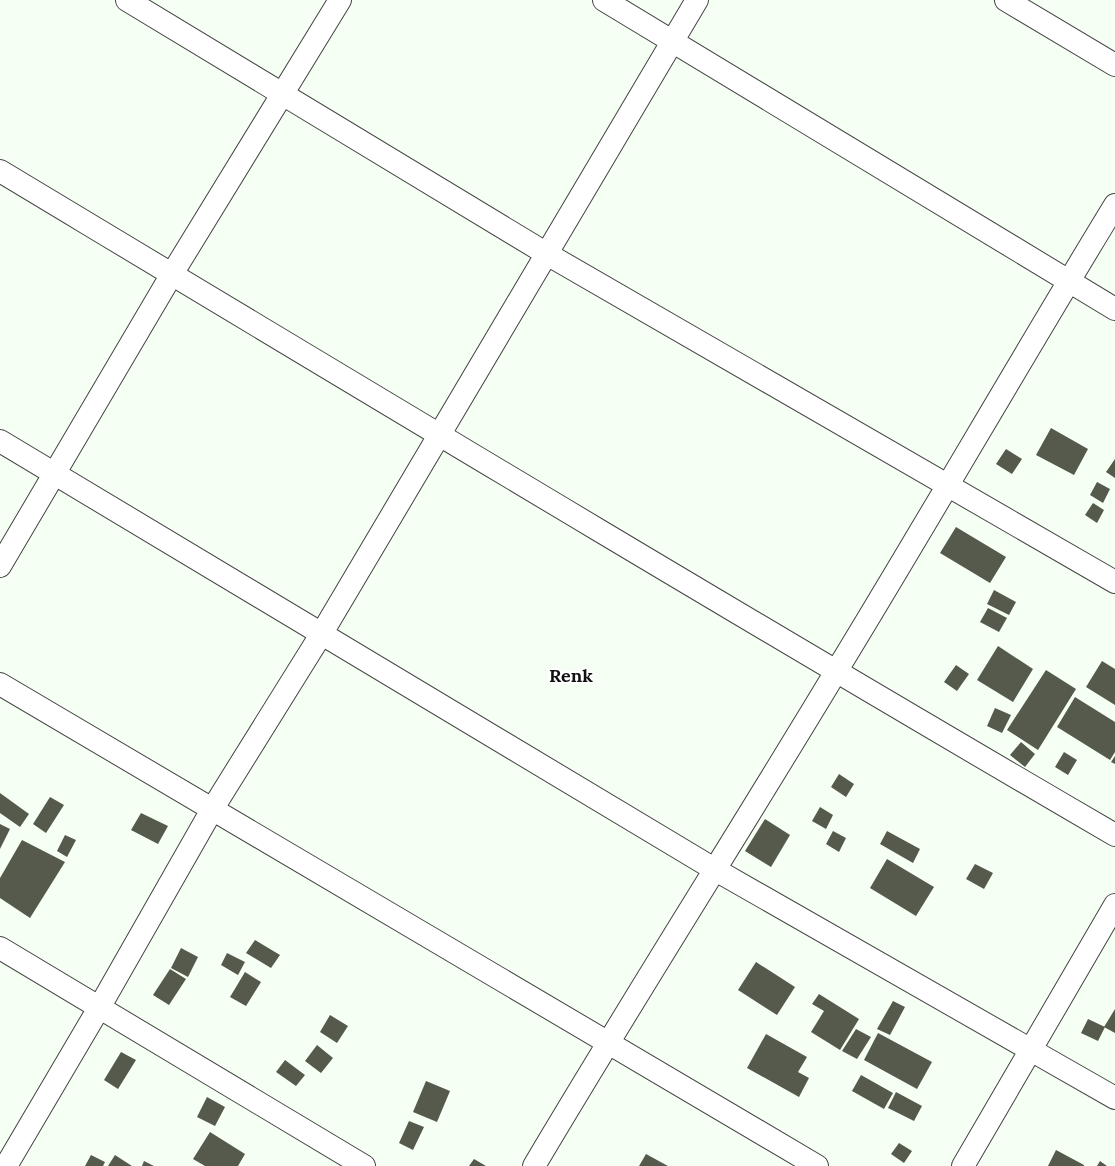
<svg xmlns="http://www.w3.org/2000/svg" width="1115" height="1166" viewBox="0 0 1115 1166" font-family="Lora,serif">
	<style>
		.building { fill: #555a4c }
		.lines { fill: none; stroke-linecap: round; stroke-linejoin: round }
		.street-casing { stroke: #444; stroke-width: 24 }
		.street { stroke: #fff; stroke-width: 22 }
		.labels { text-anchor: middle; stroke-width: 4; stroke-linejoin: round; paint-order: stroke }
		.town-label { font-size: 18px; font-weight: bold; fill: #111; stroke: #fff }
	</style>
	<rect width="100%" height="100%" fill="#f6fff4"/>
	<path class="building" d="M1051 428 1088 449 1074 475 1036 455Z
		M1006 449 1022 459 1012 474 996 464Z
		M1115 459V478L1106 472Z
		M1097 482 1110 489 1103 503 1090 495Z
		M1093 503 1104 510 1097 523 1085 515Z
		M956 527 1006 557 990 583 940 553Z
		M994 590 1016 602 1009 615 987 604Z
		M988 608 1007 618 999 632 980 622Z
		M998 646 1033 669 1013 702 977 680Z
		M1102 661 1115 669V705L1086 687Z
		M956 665 969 674 957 691 944 682Z
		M1046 670 1076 689 1038 750 1007 730Z
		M1075 697 1115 722V752L1110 760 1057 727Z
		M995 708 1011 715 1002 733 987 726Z
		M1021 742 1035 754 1025 767 1010 755Z
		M1064 752 1077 760 1068 775 1055 767Z
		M1115 756V764L1111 762Z
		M839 774 854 784 846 797 831 787Z
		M0 793 29 814 20 827 0 813Z
		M50 797 64 805 46 833 33 824Z
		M820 807 833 815 826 829 812 821Z
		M141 813 168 826 158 844 131 830Z
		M765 819 790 835 771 867 745 851Z
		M0 824 10 829 0 849Z
		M833 831 846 838 839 852 826 844Z
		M887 831 920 849 913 863 880 844Z
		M65 835 76 840 67 857 57 851Z
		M22 840 65 862 30 918 0 898V878Z
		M887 859 934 887 916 916 870 888Z
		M975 864 993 873 984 889 966 879Z
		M255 940 280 955 271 968 246 953Z
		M181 948 198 957 188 977 171 968Z
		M227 953 245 962 238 975 221 965Z
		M756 962 795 987 777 1015 738 990Z
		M170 969 186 979 169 1005 153 995Z
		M245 972 261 982 246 1006 230 997Z
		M819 994 859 1019 840 1050 811 1032 824 1011 812 1004Z
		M893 1001 905 1007 890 1035 877 1029Z
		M1115 1009V1033L1104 1027Z
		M330 1015 348 1026 337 1043 320 1032Z
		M1088 1019 1105 1027 1098 1041 1081 1033Z
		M856 1029 871 1037 857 1059 842 1051Z
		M878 1033 932 1062 917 1089 864 1060Z
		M766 1034 807 1057 798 1072 809 1078 799 1097 747 1068Z
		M317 1045 333 1058 321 1073 305 1061Z
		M121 1052 136 1060 118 1089 104 1080Z
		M285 1060 305 1075 296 1086 276 1072Z
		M861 1075 893 1093 884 1109 852 1091Z
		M426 1081 450 1091 437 1122 413 1112Z
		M896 1092 922 1106 914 1121 888 1108Z
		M207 1097 225 1107 215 1126 197 1117Z
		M409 1121 424 1127 413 1150 399 1143Z
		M210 1132 245 1154 238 1166H205L193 1159Z
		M899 1143 912 1151 904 1163 891 1154Z
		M1056 1150 1084 1165V1166H1048Z
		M646 1154 668 1166H639Z
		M91 1155 105 1162 103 1166H85Z
		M115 1155 132 1166H108Z
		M474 1159 486 1166H469Z
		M144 1161 154 1166H142Z
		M1100 1161 1107 1166H1097Z"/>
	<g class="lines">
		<defs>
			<path id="street" d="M127 0 547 254 1115 582
				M604 0 1115 309
				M1006 0 1115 65
				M0 171C371 394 741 617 1115 835
				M0 441 714 869 1115 1098
				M0 566 172 274 340 0
				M0 684 817 1166
				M0 948 364 1166
				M6 1166 99 1008 213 808 322 633 697 0
				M534 1166C633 999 737 836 837 670 931 516 1021 359 1115 205
				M963 1166 1115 905"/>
		</defs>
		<use href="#street" class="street-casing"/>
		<use href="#street" class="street"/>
	</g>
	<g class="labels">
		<g class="town-label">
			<text x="571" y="682">Renk</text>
		</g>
	</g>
</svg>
